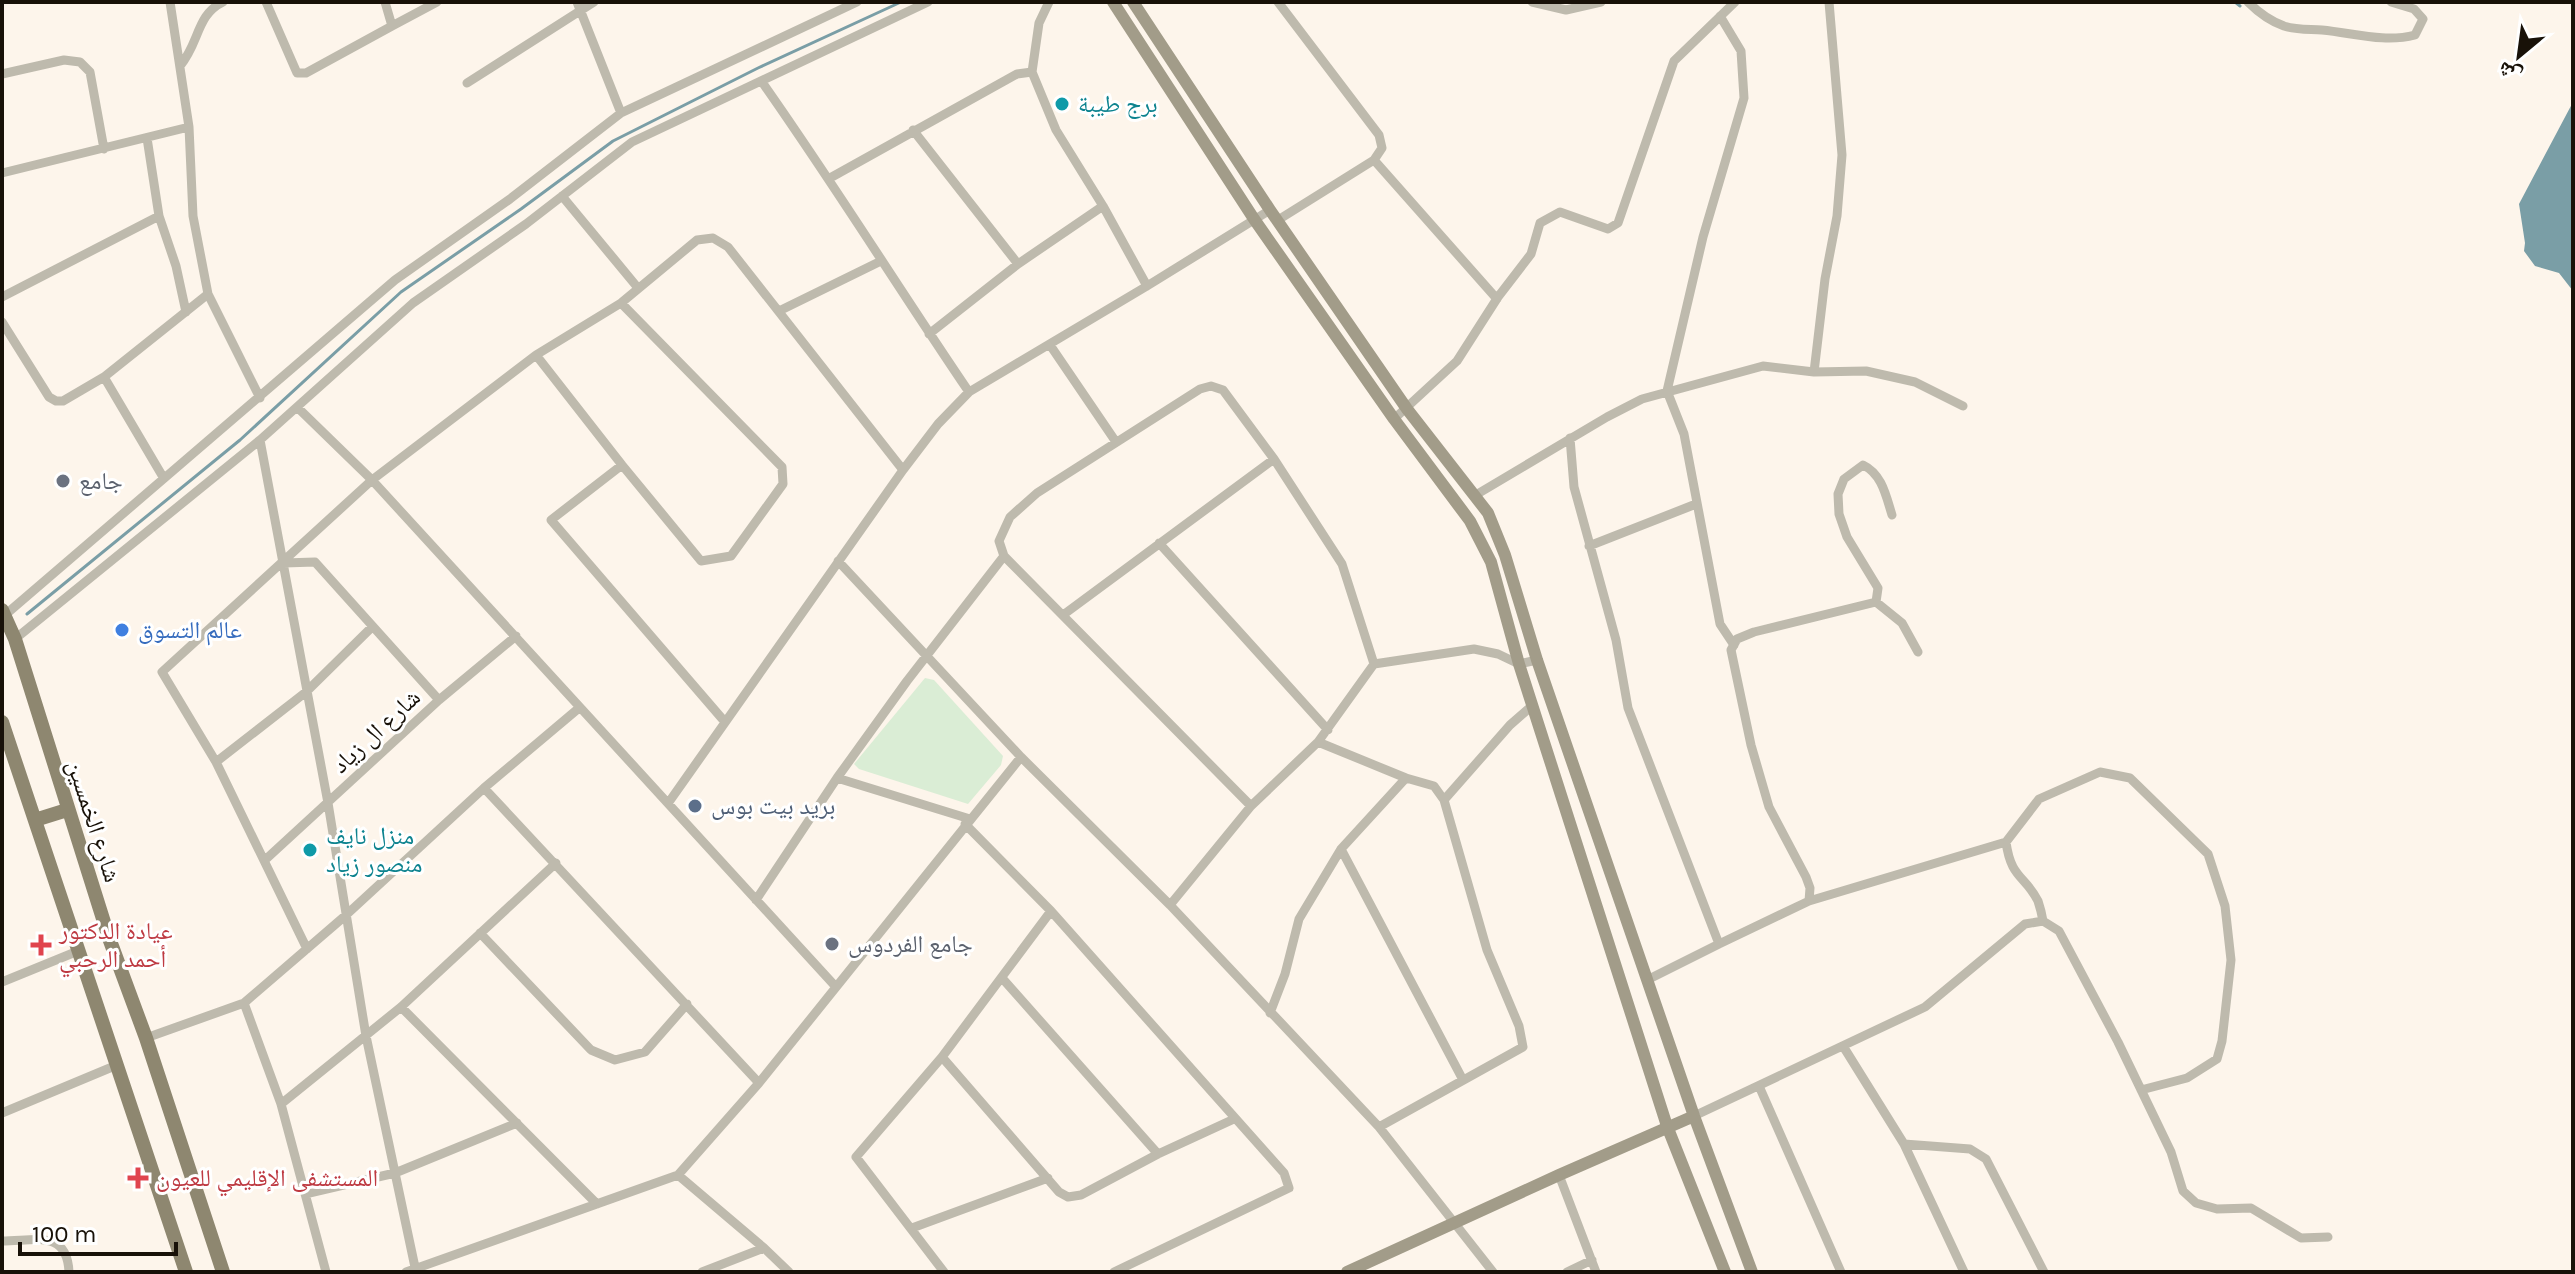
<svg xmlns="http://www.w3.org/2000/svg" width="2575" height="1274" viewBox="0 0 2575 1274" font-family="Karla,'Noto Naskh Arabic',sans-serif">
	<style>
		.green { fill: #daedd5 }
		.water { fill: #7a9ea6 }
		.lines { fill: none; stroke-linecap: round; stroke-linejoin: round }
		.stream { stroke: #7a9ea6; stroke-width: 3 }
		.street { stroke: #bebaad; stroke-width: 9 }
		.secondary { stroke: #a29c89; stroke-width: 12 }
		.primary { stroke: #8e8770; stroke-width: 14 }
		.culture-dot { fill: #0f9aa8; stroke: #fff; stroke-width: 3 }
		.worship-dot { fill: #6b7280; stroke: #fff; stroke-width: 3 }
		.shop-dot { fill: #3f7fe0; stroke: #fff; stroke-width: 3 }
		.service-dot { fill: #5c6f8a; stroke: #fff; stroke-width: 3 }
		.health-dot { fill: #e0444e; stroke: #fff; stroke-width: 3 }
		.labels { text-anchor: middle; stroke-width: 6; stroke-linejoin: round; paint-order: stroke }
		.culture-label { font-size: 24px; fill: #0d838f; stroke: #fff; text-anchor: start }
		.worship-label { font-size: 24px; fill: #5b616d; stroke: #fff; text-anchor: start }
		.shop-label { font-size: 24px; fill: #366cbe; stroke: #fff; text-anchor: start }
		.street-label { font-size: 24px; fill: #181108; stroke: #fff }
		.service-label { font-size: 24px; fill: #4e5e75; stroke: #fff; text-anchor: start }
		.health-label { font-size: 24px; fill: #be3a42; stroke: #fff; text-anchor: start }
	</style>
	<rect width="100%" height="100%" fill="#fdf5eb"/>
	<path class="green" d="M925 678 934 680 1003 756 1001 765 968 804 859 769 854 764Z"/>
	<path class="water" d="M2573 102V291L2559 273 2535 266 2524 251 2525 243 2519 204Z"/>
	<g class="lines">
		<path class="stream" d="M2235 2 2240 6
			M27 614 240 440 401 292 521 209 613 141 758 68 901 2"/>
		<path class="street" d="M170 2 189 127 193 216 208 294 260 398
			M266 2 297 73H306L392 26
			M385 2 392 26 437 2
			M577 2 621 113
			M1049 2 1039 23 1032 72 1056 130 1103 206 1147 286
			M1532 2 1566 10 1601 2
			M2248 2C2258 12 2270 21 2284 26 2297 30 2309 29 2322 30 2354 33 2384 43 2415 35L2423 19 2414 9 2391 2
			M1720 16 1741 51 1744 98 1703 237 1667 391 1684 434 1720 624 1734 645
			M180 66C200 42 196 15 223 2
			M2 74 64 60 80 62 90 72 104 149
			M762 82C834 184 899 289 969 392
			M467 83 594 2
			M913 130 1018 264
			M147 138 159 216 176 266 186 312
			M1374 160 1497 299
			M2 173 189 127
			M830 178 1017 74 1032 72
			M562 196 638 288
			M1278 220 1374 160 1382 148 1379 135 1278 2
			M2 297 159 216
			M779 311 881 261
			M2 322 49 397 56 401H63L104 377 208 294
			M929 334 1018 264 1103 206
			M1050 345 1116 442
			M536 355 622 465 701 561 731 556 783 484 782 467 621 303
			M1814 372 1825 279 1837 216 1842 155 1829 2
			M104 377 163 477
			M298 408 372 480 836 987
			M1394 419 1457 361 1498 297 1531 254 1540 223 1560 212 1608 229 1618 223 1674 61 1735 2
			M1570 438 1574 487 1616 640 1628 708 1719 944 1647 980
			M260 440 328 803 366 1036 416 1272
			M622 465 551 520 725 722
			M1474 496 1607 417 1642 399 1763 366 1814 372 1866 371 1915 382 1963 406
			M1159 543 1328 730
			M1589 546 1696 504
			M838 561 1021 757 1170 905 1379 1127 1493 1272
			M284 563 315 562 439 700
			M1876 602 1878 588 1847 537 1839 514 1838 494 1844 479 1863 465C1882 474 1886 496 1892 515
			M5 615 395 280 510 199 621 113 857 2
			M1063 615 1274 459
			M15 639 260 440 413 303 526 224 632 142 928 2
			M1318 742 1406 778 1434 786 1444 800 1487 950 1519 1026 1523 1047 1379 1127
			M216 762 306 692 372 627
			M837 778 970 819
			M484 788 759 1083
			M1444 800 1510 725 1533 705
			M669 802 903 470 938 424 969 392 1147 286 1270 210
			M1251 806 1004 556 999 541 1010 517 1037 493 1200 389 1211 386 1223 390 1274 459 1342 564 1374 664 1474 649 1498 654 1519 664 1537 660
			M965 824 1051 911 1284 1173 1289 1188 1114 1272
			M2006 842C2011 879 2025 875 2038 901 2040 907 2042 915 2043 921
			M1341 849 1463 1080
			M265 860 439 700 516 636
			M756 900 837 778 907 681 1004 556
			M1809 901 2006 842 2039 799 2100 772 2130 778 2208 854 2225 906 2231 960 2222 1041 2217 1059 2187 1078 2141 1090
			M1170 905 1251 806 1318 742 1374 664
			M480 933 591 1050 615 1060 645 1052 687 1004
			M1719 944 1809 901 1810 888 1806 877 1769 807 1751 745 1731 650 1737 639 1754 632 1876 602 1902 623 1918 652
			M307 949 216 762 162 672 372 480 536 355 621 303 697 240 713 238 728 247 903 470
			M1002 978 1158 1154
			M2 982 78 951
			M244 1003 281 1104 326 1272
			M401 1007 597 1204
			M1270 1013 1285 974 1299 919 1341 849 1406 778
			M146 1038 244 1003 345 916 484 788 579 708
			M1843 1046 1904 1144 1964 1272
			M942 1057 1059 1192 1068 1197 1081 1195 1158 1154 1234 1119
			M1759 1086 1841 1272
			M281 1104 401 1007 556 863
			M2 1113 117 1065
			M1694 1116 1925 1007 2025 924 2043 921 2059 931 2118 1042 2171 1152 2183 1191 2196 1203 2217 1209 2251 1208 2301 1238 2328 1237
			M1904 1144 1970 1149 1986 1159 2044 1272
			M678 1175 764 1248 789 1272
			M1559 1175 1596 1272
			M305 1194 395 1173 517 1123
			M912 1228 1048 1178
			M2 1241C35 1241 67 1229 69 1272
			M406 1272 678 1175 759 1083 1021 757
			M702 1272 764 1248
			M944 1272 856 1157 942 1057 1051 911
			M1567 1272 1592 1260"/>
		<path class="secondary" d="M1113 2 1254 219 1394 419 1470 521 1491 562 1519 664 1667 1126 1725 1272
			M1133 2 1270 210 1407 409 1488 513 1505 555 1537 660 1694 1116 1752 1272
			M1347 1272 1559 1175 1694 1116"/>
		<path class="primary" d="M2 610 15 639 109 938 146 1038 223 1272
			M2 722 186 1272
			M35 820 67 810"/>
	</g>
	<g class="culture-dot">
		<circle cx="1062" cy="104" r="8"/>
		<circle cx="310" cy="850" r="8"/>
	</g>
	<g class="worship-dot">
		<circle cx="63" cy="481" r="8"/>
		<circle cx="832" cy="944" r="8"/>
	</g>
	<circle class="shop-dot" cx="122" cy="630" r="8"/>
	<circle class="service-dot" cx="695" cy="806" r="8"/>
	<g class="health-dot">
		<path d="M37 933h8v8h8v8h-8v8h-8v-8h-8v-8h8z"/>
		<path d="M134 1166h8v8h8v8h-8v8h-8v-8h-8v-8h8z"/>
	</g>
	<g class="labels">
		<g class="culture-label">
			<text x="1078" y="112">برج طيبة</text>
			<text x="326" y="844">منزل نايف<tspan x="326" dy="28">منصور زياد</tspan></text>
		</g>
		<g class="worship-label">
			<text x="79" y="489">جامع</text>
			<text x="848" y="952">جامع الفردوس</text>
		</g>
		<g class="shop-label">
			<text x="138" y="638">عالم التسوق</text>
		</g>
		<g class="street-label">
			<text transform="translate(376 731) rotate(-43)" y="8">شارع ال زياد</text>
			<text transform="translate(94 821) rotate(72)" y="8">شارع الخمسين</text>
		</g>
		<g class="service-label">
			<text x="711" y="814">بريد بيت بوس</text>
		</g>
		<g class="health-label">
			<text x="59" y="939">عيادة الدكتور<tspan x="59" dy="28">أحمد الرحبي</tspan></text>
			<text x="156" y="1186">المستشفى الإقليمي للعيون</text>
		</g>
	</g>
	<rect width="2575" height="1274" fill="none" stroke="#181108" stroke-width="8"/>
	<g transform="translate(2519 56) rotate(209)" stroke="#ffffff" stroke-width="6" paint-order="stroke">
	<path d="M0-6L14 30L0 20L-14 30Z" fill="#181108"/>
	<text y="-12" font-size="22" font-weight="bold" text-anchor="middle" fill="#181108">ش</text>
	</g>
	<path d="M20 1242v12h156v-12" fill="none" stroke="#181108" stroke-width="4"/>
	<text x="32" y="1242" font-size="24" fill="#181108" stroke="#ffffff" stroke-width="6" paint-order="stroke">100 m</text>
</svg>
